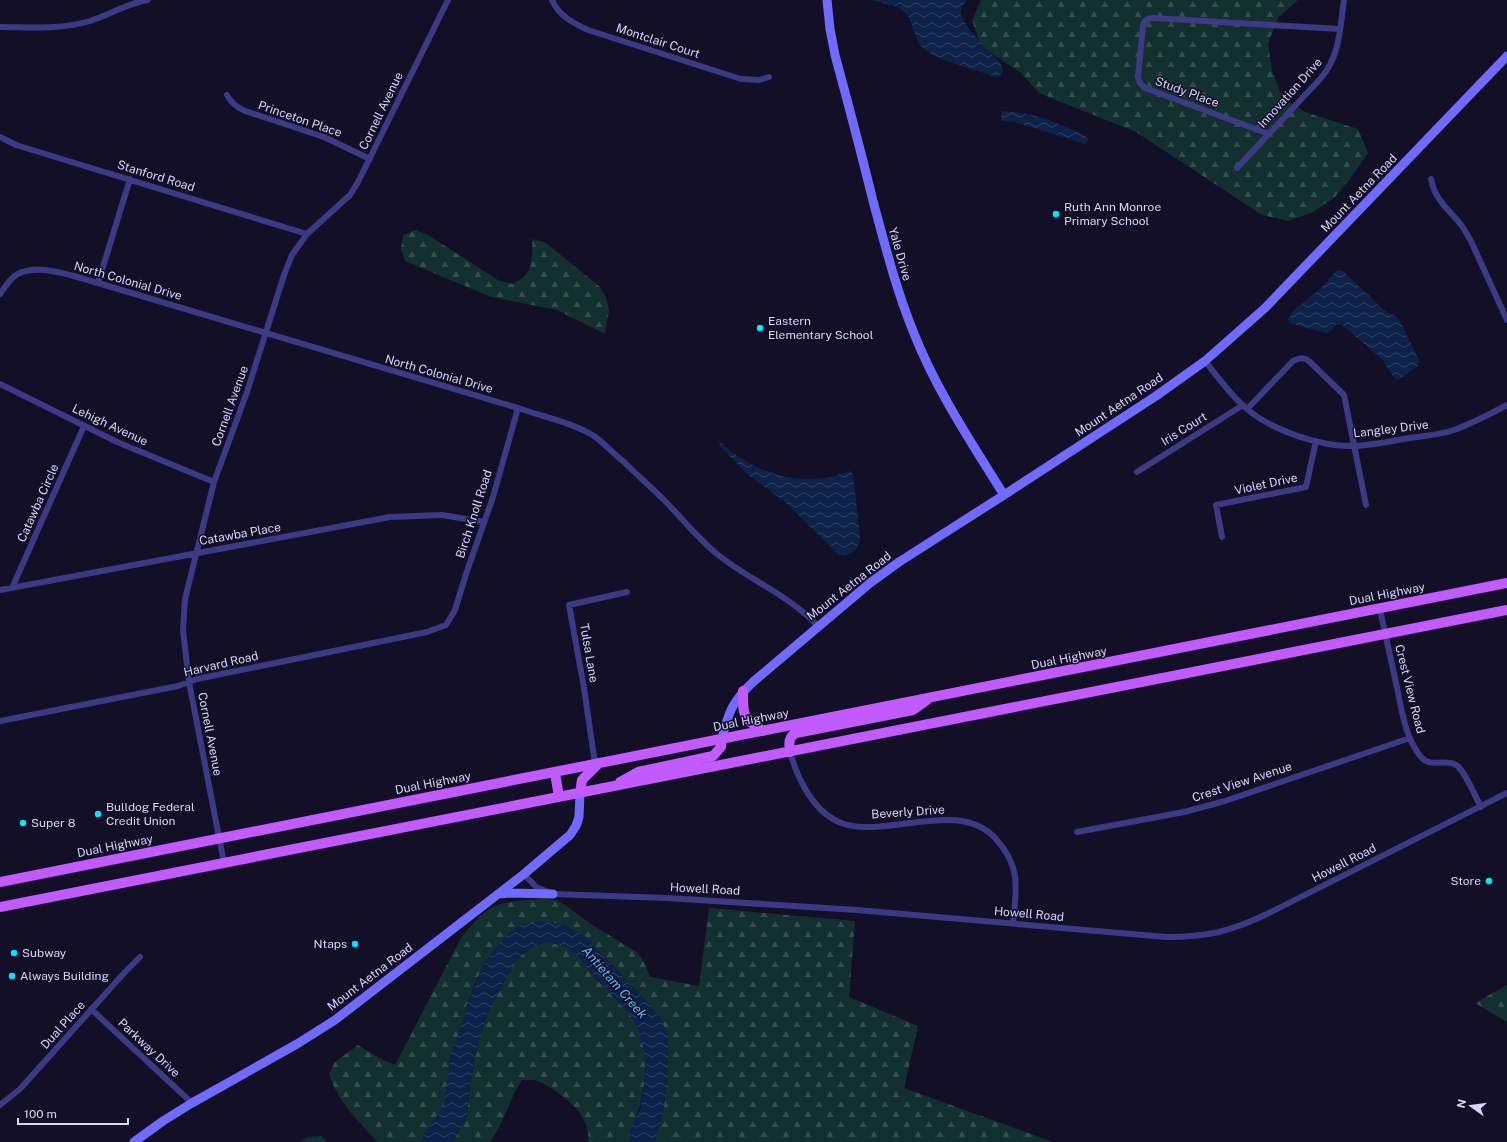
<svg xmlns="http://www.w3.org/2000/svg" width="1507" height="1142" viewBox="0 0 1507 1142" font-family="'Public Sans',sans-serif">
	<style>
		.forest { fill: url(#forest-firs) }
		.water { fill: url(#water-waves) }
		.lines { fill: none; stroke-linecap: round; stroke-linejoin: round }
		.street { stroke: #3d3a85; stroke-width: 6 }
		.secondary { stroke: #6f6bff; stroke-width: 9 }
		.primary { stroke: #c25bff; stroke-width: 10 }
		.poi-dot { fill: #00e5ff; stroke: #130f26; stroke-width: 1.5 }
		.labels { text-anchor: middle; stroke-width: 3; stroke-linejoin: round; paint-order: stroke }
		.street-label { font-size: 12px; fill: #d9d4ff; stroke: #130f26 }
		.poi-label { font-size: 12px; fill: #d9d4ff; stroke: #130f26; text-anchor: start }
		.water-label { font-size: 13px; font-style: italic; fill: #62b6ff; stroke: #130f26 }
	</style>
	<defs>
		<pattern id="forest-firs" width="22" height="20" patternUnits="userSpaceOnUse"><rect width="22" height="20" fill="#12302f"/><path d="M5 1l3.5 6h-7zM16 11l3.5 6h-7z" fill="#344d4e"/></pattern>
		<pattern id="water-waves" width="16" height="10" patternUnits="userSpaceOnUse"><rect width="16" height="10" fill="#0c2248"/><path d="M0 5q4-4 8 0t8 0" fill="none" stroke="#2f4163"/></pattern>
	</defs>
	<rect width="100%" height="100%" fill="#130f26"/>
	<path class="forest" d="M981 0H1298L1278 18 1268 44 1272 70 1282 97 1305 112 1358 129 1368 153 1352 176 1335 197 1313 212 1288 221 1262 215 1136 132 1039 93 1021 73 981 46 972 20Z
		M416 230 428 235 498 280 512 284C515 282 521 280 524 277 533 268 533 251 532 239L546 243 599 286 606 297 609 310 605 334 557 310 491 297 405 261 401 249 403 235Z
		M543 899 557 900 569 908 591 924 638 953 645 964 650 977 699 986 709 908 855 921 849 997 918 1026 904 1088 1053 1142H655L664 1107 667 1035 661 1019 645 1000 585 936 563 925 547 922 524 924 485 963 475 983 467 1004 462 1024 450 1057 449 1069 444 1105 420 1142H378C358 1121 338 1102 329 1074L335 1062 358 1045 381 1059 395 1065 461 938C469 928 478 917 489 909 501 901 528 900 543 899Z
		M544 942C551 943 560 943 566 946 579 953 587 969 597 980 608 991 621 1002 631 1015 648 1038 648 1075 641 1101 638 1115 630 1128 629 1142H588C590 1133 585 1120 580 1113 572 1102 549 1085 537 1081 533 1079 527 1080 522 1080 509 1099 504 1123 490 1142H453L467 1116 470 1086 477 1047 488 1012 514 963 527 950Z
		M1507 985V1022L1475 1003Z
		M321 1136 327 1142H301L307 1137Z"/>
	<path class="water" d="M870 0H967C964 4 960 9 961 15 964 26 992 54 1001 64L1003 71 1001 75 996 77C976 70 939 61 924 49 912 39 915 19 902 10 896 5 879 2 870 0Z
		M1002 111C1010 112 1019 112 1027 114 1037 115 1086 133 1089 139L1085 144 1014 122 1002 121 1001 119Z
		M1339 270 1344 272 1384 310 1396 316 1401 323 1419 360 1418 366 1398 380 1392 375 1382 359 1342 325H1336L1330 332 1326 333 1292 324 1289 322 1288 319 1295 309 1320 289 1336 271Z
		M718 440C737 459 767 475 794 478 804 479 815 479 825 478 833 477 841 473 849 471L851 472 853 474 860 537C859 549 855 552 843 556L837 553 784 501 747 474 721 447Z
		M537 922H547L563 925 585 936 645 1000 661 1019 668 1035V1082L664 1107 655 1142H629L632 1126 640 1109 644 1090 646 1066 644 1051 639 1031 631 1016 595 978 580 958 565 946 545 942 527 950 514 963 488 1012 477 1047 470 1086 467 1116 455 1139 453 1142H420L444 1105 449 1069 450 1057 462 1024 467 1004 485 963 498 945 512 930 524 924Z"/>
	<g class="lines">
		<path class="street" d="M552 0C559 16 573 23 588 30L741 79 759 80 769 77
			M0 27C29 27 61 30 90 21 110 15 127 3 148 0
			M227 95C231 103 236 107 245 111L324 137 370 159
			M1269 134 1145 88 1140 83 1138 77 1143 26C1144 20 1147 18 1153 18L1340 29
			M0 137 16 145 307 234
			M1237 168 1321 78C1340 56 1340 28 1344 0
			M1431 179C1435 201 1449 209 1462 226 1465 230 1467 235 1470 239L1507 320
			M98 283 130 179
			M0 294C5 287 9 280 16 275 38 262 76 277 98 283L518 408C541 416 574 423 594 436 605 444 614 454 624 462 637 475 651 487 664 500 682 518 697 538 717 554 749 580 789 595 818 626
			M1205 361C1218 377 1231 396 1247 409 1273 431 1321 447 1355 446 1373 445 1392 441 1409 438 1424 436 1440 435 1454 430 1473 423 1490 414 1507 405
			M0 384 117 442 214 482
			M1247 409 1293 361C1299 358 1303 357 1309 361L1344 395 1366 505
			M1137 472 1243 405
			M1222 537 1216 505 1306 487 1316 441
			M12 588 84 426
			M0 590 390 517 442 515 484 522
			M1380 609C1385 634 1391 659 1396 683 1401 706 1405 740 1422 758 1431 768 1446 758 1456 765 1464 769 1476 798 1481 807
			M0 721 178 686 197 679 427 632 446 625 455 610 466 574 493 497 518 408
			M790 752C798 780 814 814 844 824 890 838 959 798 996 839 1022 868 1016 889 1013 924
			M595 764 584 688 569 605 627 592
			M1077 832 1184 812 1225 801 1410 738
			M224 863 189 682 183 630 185 599 214 482 247 392 284 275 292 255 307 234 350 195 358 182 448 0
			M524 874 536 887 553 894 667 898 857 910 1166 937C1208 937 1229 932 1267 914L1507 793
			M91 1009 192 1103
			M0 1105 20 1089 125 972 140 957"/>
		<path class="secondary" d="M827 0 830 29 835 55C848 103 861 152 873 201 885 245 896 289 913 331 936 390 971 442 1004 495
			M722 739C728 712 733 701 753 682L870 583 899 562 1004 495 1156 396 1205 361 1265 308 1507 56
			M498 894 511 893 553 894
			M134 1142 163 1121 192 1103 297 1044 335 1020 524 874 570 835 576 826 579 817 580 793"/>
		<path class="primary" d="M743 691C743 716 742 717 763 731
			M790 752C789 744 788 737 796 733L913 710 927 700
			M555 773 559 797
			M620 782 638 772 713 756 721 747 722 739
			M580 793 582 780 599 763
			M0 882 1507 583
			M0 907 1507 610"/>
	</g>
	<g class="poi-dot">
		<circle cx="1056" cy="214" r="4"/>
		<circle cx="760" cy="328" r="4"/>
		<circle cx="98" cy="814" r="4"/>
		<circle cx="23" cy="823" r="4"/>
		<circle cx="1489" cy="881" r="4"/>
		<circle cx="355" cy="944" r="4"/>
		<circle cx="14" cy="953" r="4"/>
		<circle cx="12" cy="976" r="4"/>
	</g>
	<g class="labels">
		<g class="street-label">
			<text transform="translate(658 41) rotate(18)" y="4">Montclair Court</text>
			<text transform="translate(1187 92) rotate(20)" y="4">Study Place</text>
			<text transform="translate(1290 93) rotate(-48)" y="4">Innovation Drive</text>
			<text transform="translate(381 111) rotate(-64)" y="4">Cornell Avenue</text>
			<text transform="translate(300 119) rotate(19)" y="4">Princeton Place</text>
			<text transform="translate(156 176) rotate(17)" y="4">Stanford Road</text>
			<text transform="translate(1359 193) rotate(-46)" y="4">Mount Aetna Road</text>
			<text transform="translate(900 254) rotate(74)" y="4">Yale Drive</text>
			<text transform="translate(128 281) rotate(16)" y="4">North Colonial Drive</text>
			<text transform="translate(439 374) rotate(16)" y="4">North Colonial Drive</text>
			<text transform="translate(1119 405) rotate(-34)" y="4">Mount Aetna Road</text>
			<text transform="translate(230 406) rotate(-70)" y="4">Cornell Avenue</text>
			<text transform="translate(110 425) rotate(25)" y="4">Lehigh Avenue</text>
			<text transform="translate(1184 429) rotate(-32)" y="4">Iris Court</text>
			<text transform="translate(1391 429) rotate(-7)" y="4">Langley Drive</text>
			<text transform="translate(1266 484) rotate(-12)" y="4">Violet Drive</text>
			<text transform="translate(38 503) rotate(-66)" y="4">Catawba Circle</text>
			<text transform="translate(474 514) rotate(-72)" y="4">Birch Knoll Road</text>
			<text transform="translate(240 534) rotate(-10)" y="4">Catawba Place</text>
			<text transform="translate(849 586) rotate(-38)" y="4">Mount Aetna Road</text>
			<text transform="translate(1387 594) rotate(-11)" y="4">Dual Highway</text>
			<text transform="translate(589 653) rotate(80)" y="4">Tulsa Lane</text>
			<text transform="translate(1069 658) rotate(-11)" y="4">Dual Highway</text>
			<text transform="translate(221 664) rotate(-13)" y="4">Harvard Road</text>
			<text transform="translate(1410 689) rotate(76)" y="4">Crest View Road</text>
			<text transform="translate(751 720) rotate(-11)" y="4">Dual Highway</text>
			<text transform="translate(210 734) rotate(79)" y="4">Cornell Avenue</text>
			<text transform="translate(1242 782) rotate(-18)" y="4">Crest View Avenue</text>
			<text transform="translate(433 783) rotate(-11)" y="4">Dual Highway</text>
			<text transform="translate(908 812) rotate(-4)" y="4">Beverly Drive</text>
			<text transform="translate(115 846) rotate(-11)" y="4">Dual Highway</text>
			<text transform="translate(1344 863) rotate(-27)" y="4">Howell Road</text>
			<text transform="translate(705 889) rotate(3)" y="4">Howell Road</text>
			<text transform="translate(1029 914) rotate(5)" y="4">Howell Road</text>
			<text transform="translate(370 977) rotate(-37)" y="4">Mount Aetna Road</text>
			<text transform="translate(63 1025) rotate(-48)" y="4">Dual Place</text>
			<text transform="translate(149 1048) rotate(43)" y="4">Parkway Drive</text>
		</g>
		<g class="poi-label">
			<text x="1064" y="211">Ruth Ann Monroe<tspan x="1064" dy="14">Primary School</tspan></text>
			<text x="768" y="325">Eastern<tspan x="768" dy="14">Elementary School</tspan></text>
			<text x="106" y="811">Bulldog Federal<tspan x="106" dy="14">Credit Union</tspan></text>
			<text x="31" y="827">Super 8</text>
			<text x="1481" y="885" text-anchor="end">Store</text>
			<text x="347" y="948" text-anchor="end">Ntaps</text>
			<text x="22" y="957">Subway</text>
			<text x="20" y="980">Always Building</text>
		</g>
		<g class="water-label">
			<text transform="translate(615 982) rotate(49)" y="5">Antietam Creek</text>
		</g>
	</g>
	<g transform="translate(1471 1106) rotate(284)" stroke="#130f26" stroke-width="3" paint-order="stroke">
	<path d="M0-3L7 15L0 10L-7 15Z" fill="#d9d4ff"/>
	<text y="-6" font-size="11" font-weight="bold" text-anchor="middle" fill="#d9d4ff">N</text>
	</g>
	<path d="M18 1118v6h110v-6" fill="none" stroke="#d9d4ff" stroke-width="2"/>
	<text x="24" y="1118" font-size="12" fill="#d9d4ff" stroke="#130f26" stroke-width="3" paint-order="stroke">100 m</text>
</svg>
